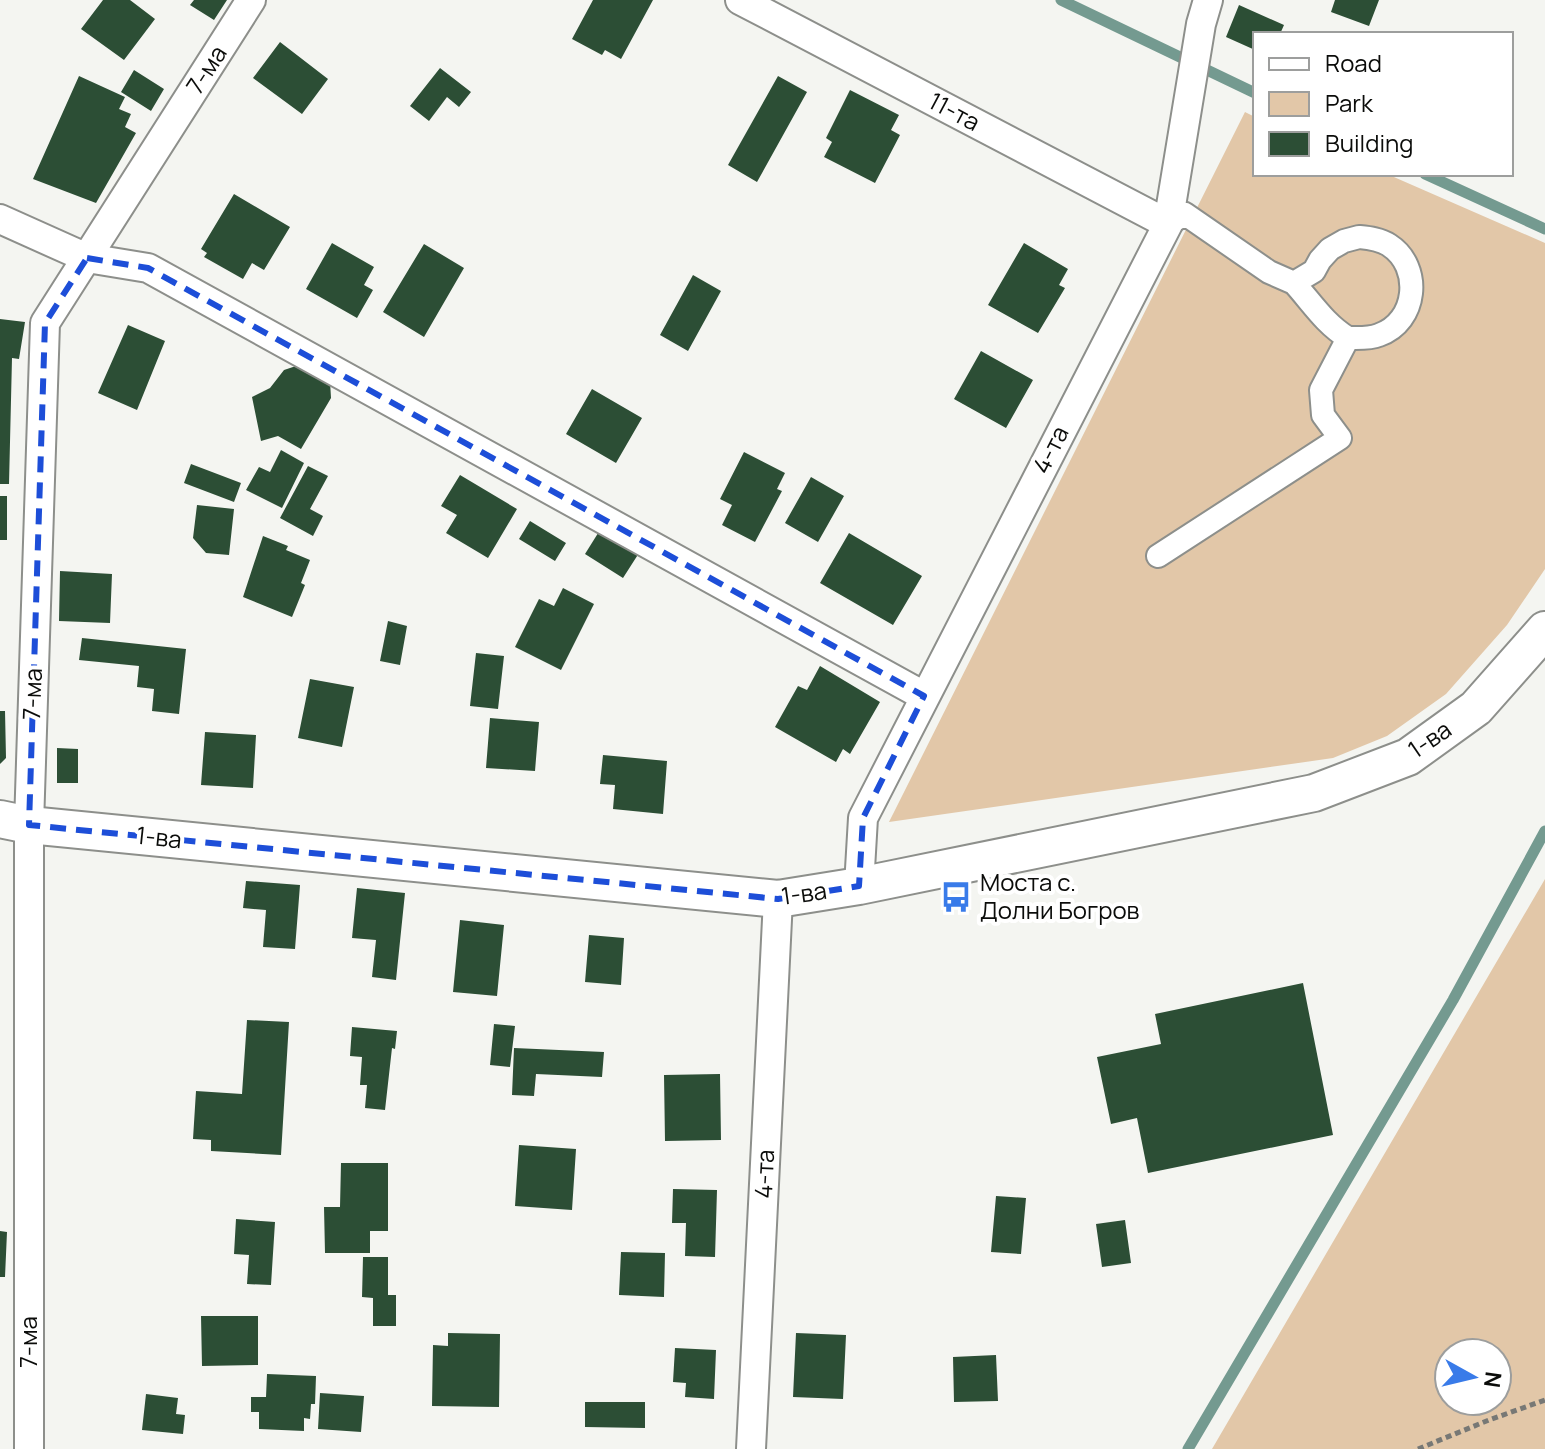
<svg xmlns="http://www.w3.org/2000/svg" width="1545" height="1449" viewBox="0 0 1545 1449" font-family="Manrope,sans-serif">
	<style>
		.green { fill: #e2c7a8; fill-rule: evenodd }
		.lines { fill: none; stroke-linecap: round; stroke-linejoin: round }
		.stream { stroke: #749a90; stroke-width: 11 }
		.building { fill: #2c4e35 }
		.pedestrian-casing { stroke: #8d8f8b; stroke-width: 26 }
		.minor-casing { stroke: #8d8f8b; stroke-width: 32 }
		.tertiary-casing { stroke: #8d8f8b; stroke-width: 40 }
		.path { stroke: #777875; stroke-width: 5; stroke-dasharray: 6 4; stroke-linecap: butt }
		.pedestrian { stroke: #fff; stroke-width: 22 }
		.minor { stroke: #fff; stroke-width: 28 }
		.tertiary { stroke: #fff; stroke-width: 36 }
		.marked { fill: none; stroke: #1d4ed8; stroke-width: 6; stroke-dasharray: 16 10; stroke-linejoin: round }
		.labels { text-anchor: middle; stroke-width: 8; stroke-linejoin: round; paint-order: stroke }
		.street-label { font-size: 24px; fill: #0b0c0a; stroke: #fff }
		.poi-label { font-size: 24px; fill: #0b0c0a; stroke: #fff; text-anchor: start }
	</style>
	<rect width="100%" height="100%" fill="#f4f5f1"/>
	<path class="green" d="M1245 112 1255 117V174H1387L1545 243V569L1507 625 1446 694 1387 736 1333 758 889 822Z
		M1545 879V1449H1212ZM1449 1353H1497V1401H1449Z"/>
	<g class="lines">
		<path class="stream" d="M1061 0 1255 93
			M1425 174 1545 229
			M1188 1449 1453 1000 1545 831"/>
	</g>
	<path class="building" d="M103 0H130L155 19 124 60 81 29Z
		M194 0H227L214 20 190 5Z
		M593 0H653L621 59 605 50 602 55 572 39Z
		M1335 0H1379L1369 26 1331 12Z
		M1239 5 1284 25 1280 34H1255V50L1226 37Z
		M280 42 328 79 302 114 253 78Z
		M440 68 471 92 459 107 447 97 429 121 410 106Z
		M134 70 164 89 151 111 121 92Z
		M79 76 125 97 119 109 131 114 125 127 136 133 96 203 33 179Z
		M778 76 807 92 757 182 728 165Z
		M850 90 899 115 891 130 900 135 875 183 824 157 832 142 826 138Z
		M234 194 290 227 264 270 252 263 243 279 204 257 207 253 201 249Z
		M332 243 374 267 364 285 373 290 357 318 306 289Z
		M1024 243 1068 269 1059 285 1065 288 1038 333 988 305Z
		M424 244 464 268 424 337 383 312Z
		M693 275 721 291 688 351 660 335Z
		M0 319 25 322 19 359 12 358 9 484H0Z
		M128 325 165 341 137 410 98 393Z
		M981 351 1033 380 1006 428 954 399Z
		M299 365 330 381 331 398 301 449 278 436 261 441 252 397 270 388 284 370Z
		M592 389 642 418 616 463 566 434Z
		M281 450 304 463 282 508 246 490 259 467 270 472Z
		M744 452 785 473 777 489 782 491 755 542 722 525 732 505 720 499Z
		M191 464 241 483 234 502 184 483Z
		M308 466 328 476 310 509 323 516 313 536 280 518Z
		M460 475 517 509 488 558 446 533 457 515 441 506Z
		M811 477 844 496 818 542 785 523Z
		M0 496H7V540H0Z
		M197 505 234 509 229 555 206 553 193 538Z
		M530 521 566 543 555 561 519 539Z
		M600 530 639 553 623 578 585 554Z
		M849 533 922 576 893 625 820 583Z
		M263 536 288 546 286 550 310 560 301 583 305 585 292 617 243 597Z
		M60 571 112 574 110 623 59 621Z
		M563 588 594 604 561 670 515 647 539 599 554 606Z
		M388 621 407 626 400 665 380 661Z
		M82 638 186 649 179 714 152 711 154 689 137 687 139 666 79 660Z
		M476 653 504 656 498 709 470 706Z
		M820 666 880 702 850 754 843 749 836 762 775 727 798 686 807 690Z
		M310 679 354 687 342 747 298 738Z
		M0 711H5L6 758 0 764Z
		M490 718 539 722 535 771 486 768Z
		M205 732 256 735 253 788 201 785Z
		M57 748 78 749V783H57Z
		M603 755 667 761 663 814 613 809 615 785 600 784Z
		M246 881 300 885 295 949 263 947 266 910 243 908Z
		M357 888 405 893 396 980 372 977 376 940 352 938Z
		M460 920 504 925 497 996 453 992Z
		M589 935 624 938 621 985 585 982Z
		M1303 983 1333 1135 1148 1173 1137 1118 1111 1124 1097 1057 1161 1044 1155 1014Z
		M247 1020 289 1022 281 1155 211 1151V1140L193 1139 196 1091 242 1094Z
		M494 1024 515 1026 510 1067 490 1065Z
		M352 1027 397 1031 395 1049 392 1048 385 1110 365 1108 367 1085H360L362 1057 350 1056Z
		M514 1048 604 1052 602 1077 536 1074 534 1096 512 1095Z
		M720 1074 721 1140 665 1141 664 1075Z
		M519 1145 576 1149 572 1210 515 1206Z
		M341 1163H388V1231H370V1253H325L324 1207H340Z
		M673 1189 717 1190 715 1257 685 1256 686 1223H672Z
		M996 1196 1026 1198 1021 1254 991 1252Z
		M236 1219 275 1222 271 1285 247 1284 249 1255 234 1254Z
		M1125 1220 1131 1263 1102 1267 1096 1224Z
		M0 1231 7 1232 5 1277H0Z
		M621 1252 665 1253 664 1297 619 1295Z
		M363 1257H388V1295H396V1326H373V1298L362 1297Z
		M201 1316H258V1365L202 1366Z
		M448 1333 500 1334 499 1407 432 1406 433 1345 448 1346Z
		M796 1333 846 1335 843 1399 793 1397Z
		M675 1348 716 1350 714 1399 685 1397 686 1383 673 1382Z
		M996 1355 998 1401 954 1402 953 1357Z
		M267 1374 316 1376 315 1404H311L310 1419 304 1418V1431L259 1429V1412H251V1397H266Z
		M320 1393 364 1396 361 1432 318 1429Z
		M146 1394 178 1398 176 1414 185 1415 183 1434 142 1430Z
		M585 1402H645V1428L585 1427Z"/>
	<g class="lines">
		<defs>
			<path id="pedestrian" d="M1168 224 1185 214 1269 272 1294 283
				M1359 237C1369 238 1380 239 1389 245 1423 267 1417 322 1379 335 1369 339 1358 338 1348 338 1325 324 1312 303 1294 283L1314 271 1320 260 1330 249 1344 241Z
				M1158 556 1340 438 1323 415 1321 390 1348 338"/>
			<path id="minor" d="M740 0 1168 224
				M0 219 87 258 148 268 924 696
				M859 886 863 818 1168 224 1201 24 1208 0
				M29 1449V825L45 323 251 0
				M751 1449 778 899"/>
			<path id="tertiary" d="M0 819 29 825 778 899 859 886 1314 793 1408 757 1476 708 1545 630"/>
		</defs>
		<use href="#pedestrian" class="pedestrian-casing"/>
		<use href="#minor" class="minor-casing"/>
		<use href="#tertiary" class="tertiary-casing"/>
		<path class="path" d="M1418 1449 1489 1420 1545 1400"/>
		<use href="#pedestrian" class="pedestrian"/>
		<use href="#minor" class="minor"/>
		<use href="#tertiary" class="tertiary"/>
	</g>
	<path class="marked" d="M87 258 148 268 924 696 863 818 859 886 778 899 29 825 45 323Z"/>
	<defs>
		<symbol id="bus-bare" viewBox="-9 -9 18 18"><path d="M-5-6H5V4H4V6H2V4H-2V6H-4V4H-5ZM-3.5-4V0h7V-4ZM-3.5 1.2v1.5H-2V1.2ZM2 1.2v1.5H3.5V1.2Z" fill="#397be9" stroke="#fff" stroke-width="2.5" paint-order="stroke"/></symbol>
	</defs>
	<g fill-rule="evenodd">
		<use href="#bus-bare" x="934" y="875" width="44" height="44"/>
	</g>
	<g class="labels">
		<g class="street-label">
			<text transform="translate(207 70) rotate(-57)" y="8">7-ма</text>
			<text transform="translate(954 112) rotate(28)" y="8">11-та</text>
			<text transform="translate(1051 450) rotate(-63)" y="8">4-та</text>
			<text transform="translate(33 694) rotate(-88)" y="8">7-ма</text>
			<text transform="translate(1430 740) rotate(-34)" y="8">1-ва</text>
			<text transform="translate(159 838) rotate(6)" y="8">1-ва</text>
			<text transform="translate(804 894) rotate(-8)" y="8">1-ва</text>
			<text transform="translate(765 1174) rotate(-87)" y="8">4-та</text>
			<text transform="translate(29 1342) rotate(-90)" y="8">7-ма</text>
		</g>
		<g class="poi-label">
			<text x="980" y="891">Моста с.<tspan x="980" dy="28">Долни Богров</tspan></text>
		</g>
	</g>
	<rect x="1253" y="32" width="260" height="144" fill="#ffffff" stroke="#9d9e9d" stroke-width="2"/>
	<rect x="1269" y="58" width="40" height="12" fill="#ffffff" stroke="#9d9e9d" stroke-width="2"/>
	<text x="1325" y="72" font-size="24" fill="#0b0c0a">Road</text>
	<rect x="1269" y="92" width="40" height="24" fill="#e2c7a8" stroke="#9d9e9d" stroke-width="2"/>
	<text x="1325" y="112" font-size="24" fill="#0b0c0a">Park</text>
	<rect x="1269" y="132" width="40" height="24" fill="#2c4e35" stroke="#9d9e9d" stroke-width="2"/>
	<text x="1325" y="152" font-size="24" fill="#0b0c0a">Building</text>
	<g transform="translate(1473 1377) rotate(98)"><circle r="38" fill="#ffffff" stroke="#9d9e9d" stroke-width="2"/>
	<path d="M0-6L14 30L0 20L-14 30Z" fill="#397be9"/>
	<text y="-12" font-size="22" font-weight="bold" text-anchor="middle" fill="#0b0c0a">N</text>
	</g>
</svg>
